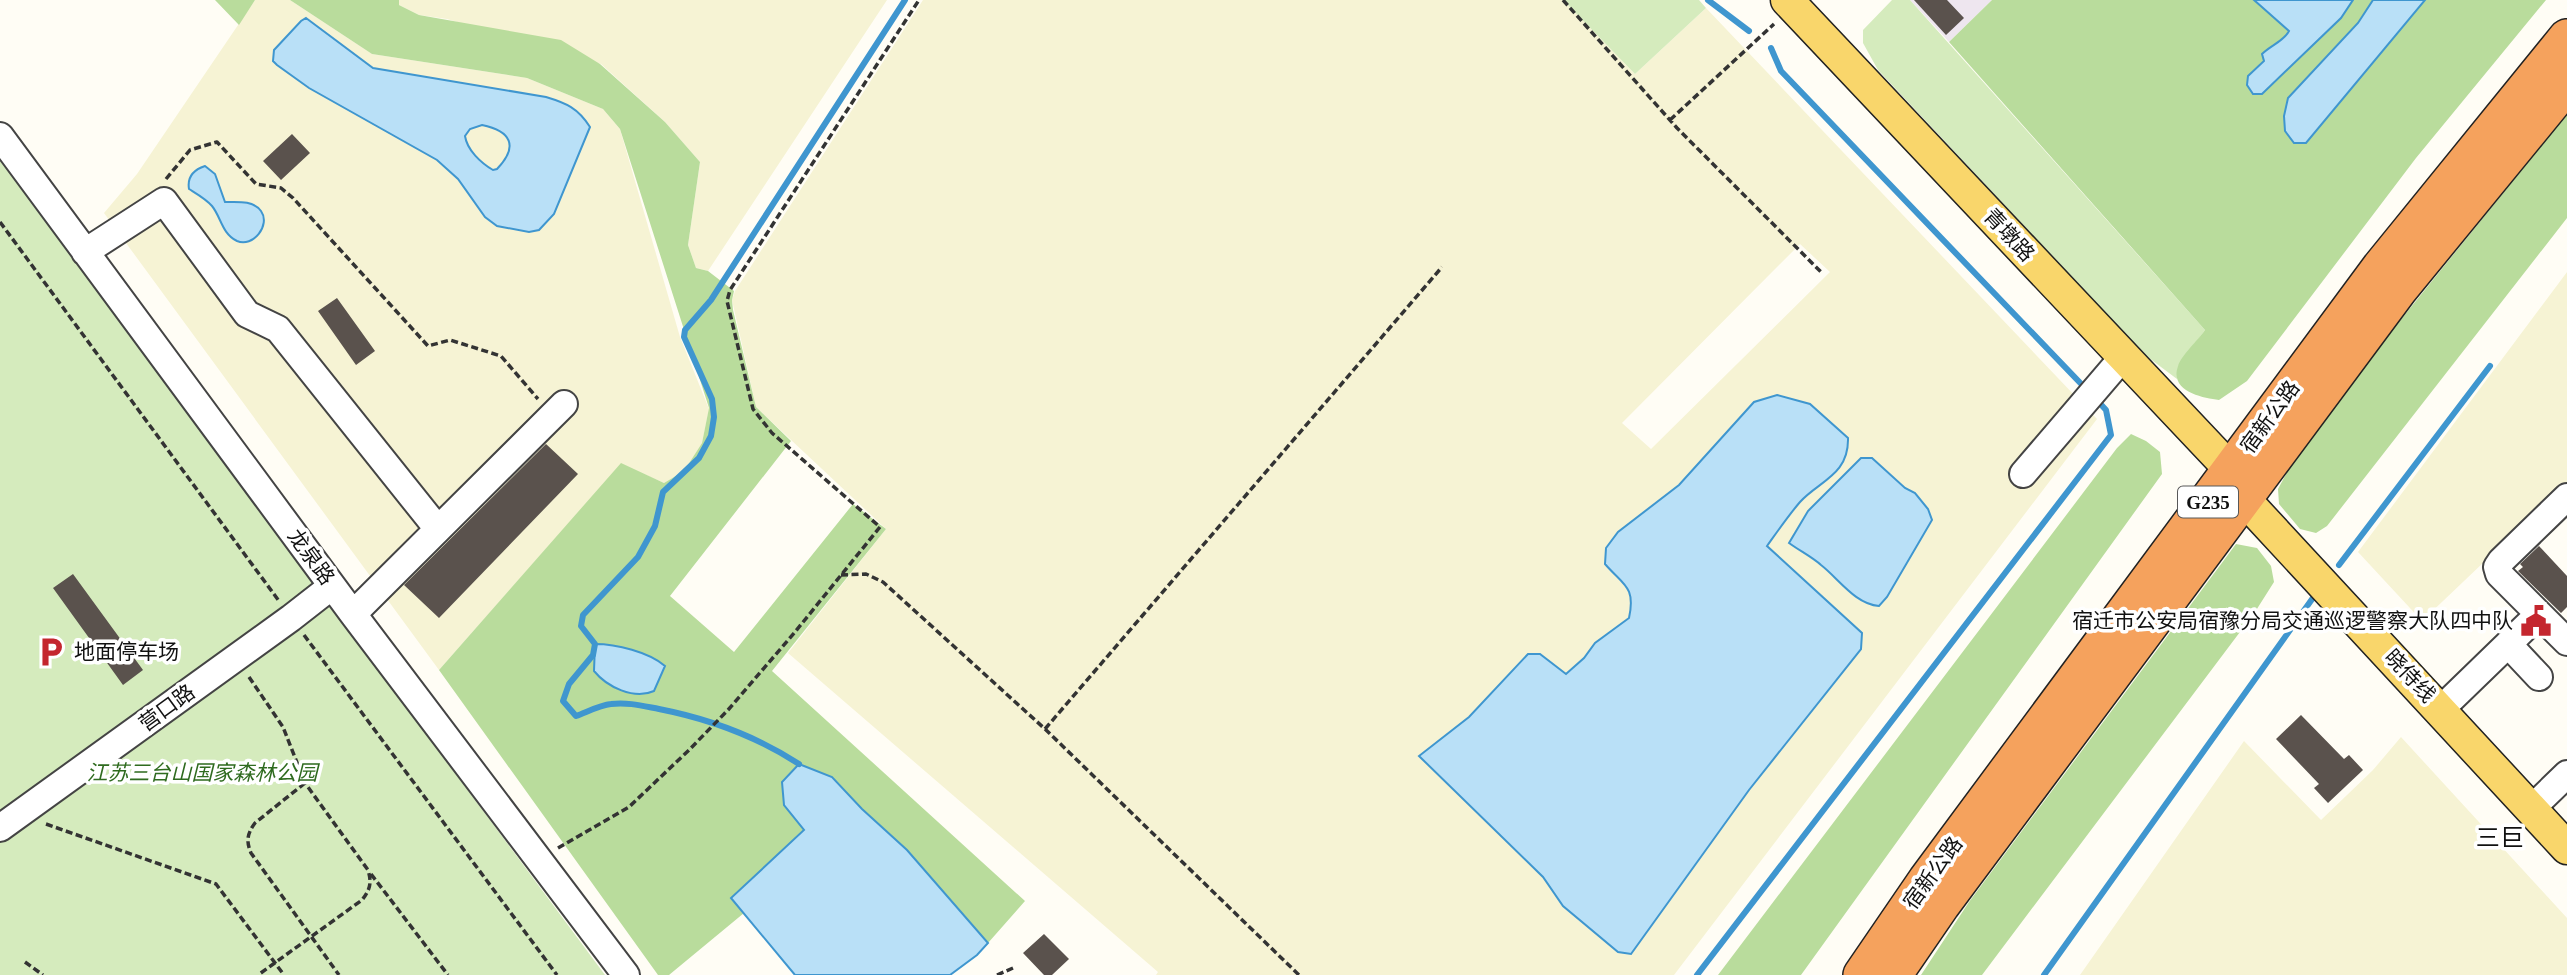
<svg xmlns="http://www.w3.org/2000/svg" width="2567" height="975" viewBox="0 0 2567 975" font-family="'Times New Roman','Noto Sans SC',serif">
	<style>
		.industrial { fill: #eee6ef }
		.farmland { fill: #f6f3d4; fill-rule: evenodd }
		.green { fill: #d5ebbd }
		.forest { fill: #b9dc9c }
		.water { fill: #b9e0f7; stroke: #3f96cf; stroke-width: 2; fill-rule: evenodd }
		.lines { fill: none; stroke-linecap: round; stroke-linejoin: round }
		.stream { stroke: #3f96cf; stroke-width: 6 }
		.building { fill: #5a524d }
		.minor-casing { stroke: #444; stroke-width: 30 }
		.major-casing { stroke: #222; stroke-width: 35 }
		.highway-casing { stroke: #222; stroke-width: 40 }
		.path { stroke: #333; stroke-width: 3.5; stroke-dasharray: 7 3.5; stroke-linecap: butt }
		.minor { stroke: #fff; stroke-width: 26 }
		.major { stroke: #f9d66b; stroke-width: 32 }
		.highway { stroke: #f5a25d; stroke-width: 37 }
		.labels { text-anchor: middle; stroke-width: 7; stroke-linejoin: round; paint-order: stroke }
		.shield { fill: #fff; stroke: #585858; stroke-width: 2 }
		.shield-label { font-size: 19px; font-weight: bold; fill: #111 }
		.street-label { font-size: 21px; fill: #111; stroke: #fff }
		.poi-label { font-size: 21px; fill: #111; stroke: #fff; text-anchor: end }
		.park-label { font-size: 21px; font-style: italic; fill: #2f6b1f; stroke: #fff }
		.quarter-label { font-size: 24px; fill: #111; stroke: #fff }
	</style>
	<rect width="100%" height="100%" fill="#fffdf5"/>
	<path class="industrial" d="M1910 0H1992L1949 42Z"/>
	<path class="farmland" d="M255 0H290L372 54 527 78 603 109 620 129 680 337 709 409 702 443 684 471 664 483 621 464 439 670 104 213 137 174Z
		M399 0H887L708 271 696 268 688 245 700 162 665 122 601 64 447 19 419 15 399 5Z
		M923 0H1563L1635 74 1706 8 2097 419 1674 975H1156L1158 972 788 653 886 529 756 407 732 300 735 291ZM1800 244 1830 272 1651 449 1622 423Z
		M2567 272V483L2422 621 2358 552Z
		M2401 737 2567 918V975H2080L2244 741 2321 820 2373 770Z"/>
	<path class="green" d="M1563 0H1699L1706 8 1635 74Z
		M1892 0H1910L2205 330 2178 366 2177 379 2145 355 1878 70 1863 43V30Z
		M0 160 605 975H0Z"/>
	<path class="forest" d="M215 0H255L239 25Z
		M290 0H399V5L419 15 561 40 600 64 665 122 700 162 688 245 696 268 708 271 734 291 732 300 733 310 756 407 791 441 670 596 734 652 853 504 886 529 772 671 1025 901 988 943 907 850 862 809 832 777 782 782 784 805 804 830 732 898 744 913 669 975H658L439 670 621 463 664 483 684 471 702 443 709 408 620 129 603 109 527 78 372 54Z
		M1992 0H2546L2416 158 2247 381 2219 400C2202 398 2169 391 2178 366 2181 356 2198 340 2205 330L1949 42Z
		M2567 114V218L2327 526 2316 533 2300 529 2279 504 2278 489 2306 437Z
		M2131 434 2146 441 2160 452 2162 474 1801 975H1718L2117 448Z
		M2236 544 2257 548 2271 566 2274 582 2255 612 1982 975H1921L1969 902Z"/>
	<path class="water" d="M2254 0H2353L2341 18 2262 94H2253L2247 85 2248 76 2264 61 2262 54C2271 45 2284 41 2289 31Z
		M2373 0H2425L2306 143H2294L2285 131 2284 116 2288 98 2358 23Z
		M306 18 373 68 546 97C566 103 578 108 590 127L554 214 539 230 529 232 497 226 485 217 458 179 437 160 309 88 277 65 273 61 274 50 301 21ZM482 125C511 131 519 146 497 169L493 170C481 163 467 150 465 136L470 129Z
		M205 166 215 174 225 202C237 202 253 200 261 211 271 225 253 248 237 241 222 234 221 217 212 206 206 199 197 194 189 189 187 177 193 170 205 166Z
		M1777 395 1810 404 1848 438C1849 475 1819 481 1800 502 1788 516 1777 532 1767 546L1862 633 1861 649 1749 790 1631 954 1618 952 1563 906 1543 877 1419 756 1469 717 1528 654H1540L1566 674 1584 658 1595 643 1629 618C1636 586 1623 585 1605 564L1606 548 1618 532 1679 485 1754 402Z
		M1861 458H1872L1905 488 1915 493 1928 509 1932 520 1887 597 1879 606C1855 604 1839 579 1821 565 1812 557 1800 551 1789 543L1808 511Z
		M595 644C616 644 649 652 665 666L654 691C634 700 607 687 594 671Z
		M799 764 832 777 862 809 907 850 988 943 977 955 950 975H795L731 898 804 830 784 805 782 782Z"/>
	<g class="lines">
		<path class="stream" d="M1708 0 1749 31
			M1771 48 1781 71 2087 390
			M2339 565 2490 366
			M799 764C756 736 710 719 659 709 643 706 628 702 611 704 600 705 587 712 576 716L563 701 569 684 593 655 595 644 581 626 583 615 638 557 655 526 663 492 699 458 711 436 714 417 712 399 684 337 685 330 711 300 905 0
			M1697 975 2111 435 2106 410 2095 398
			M2044 975 2315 595"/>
	</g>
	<path class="building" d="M1914 0H1947L1964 18 1946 35Z
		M292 134 310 153 281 180 263 161Z
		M337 298 375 351 356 365 318 311Z
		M546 444 578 474 439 618 404 585Z
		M2539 546 2567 576V607L2561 613 2518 571 2523 567 2520 564Z
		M73 574 143 670 123 685 53 588Z
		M2301 715 2344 759 2349 755 2363 770 2328 803 2314 788 2319 784 2276 739Z
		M1044 934 1069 959 1052 975H1044L1023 953Z"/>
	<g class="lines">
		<defs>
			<path id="minor" d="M0 136 353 614 626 975
				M85 252 164 201 247 314 278 329 437 528
				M2023 474 2124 356
				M2567 497 2501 561 2497 567 2499 574 2567 642
				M353 614 564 404
				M2508 644 2539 677
				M2441 709 2539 614
				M2531 809 2567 774
				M0 828 291 618 332 586"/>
			<path id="major" d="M1787 0 2231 470 2243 498 2567 848"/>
			<path id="highway" d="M1862 975 1927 880 2381 267 2567 38
				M1893 975 1941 905 2399 289 2567 84"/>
		</defs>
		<use href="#minor" class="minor-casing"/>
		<use href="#major" class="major-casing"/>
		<use href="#highway" class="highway-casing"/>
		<path class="path" d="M1563 0 1677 128 1823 274
			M1670 120 1774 24
			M166 179 190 150 217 142 256 184 281 188 293 198 428 346 450 340 501 356 538 399
			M0 222 279 601
			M841 575 866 574 883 582 1045 729 1299 975
			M304 635 557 975
			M249 677 283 727 305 783 368 870C372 883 370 890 362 900L258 975
			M1045 729 1442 267
			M305 783 255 823C247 834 246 841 251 853L339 975
			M46 824 216 884 284 975
			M558 848 629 807 689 750 728 710 795 632 880 527 772 433 753 409 727 301 730 290 919 0
			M371 874 448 975
			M25 962 43 975
			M997 975 1013 968"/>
		<use href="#minor" class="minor"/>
		<use href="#major" class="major"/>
		<use href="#highway" class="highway"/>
	</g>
	<defs>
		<symbol id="civic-bare" viewBox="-9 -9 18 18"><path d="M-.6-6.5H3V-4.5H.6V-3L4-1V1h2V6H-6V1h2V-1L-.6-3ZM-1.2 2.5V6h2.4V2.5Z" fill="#c4262e" stroke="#fff" stroke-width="2.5" paint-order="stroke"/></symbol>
		<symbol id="parking-bare" viewBox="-9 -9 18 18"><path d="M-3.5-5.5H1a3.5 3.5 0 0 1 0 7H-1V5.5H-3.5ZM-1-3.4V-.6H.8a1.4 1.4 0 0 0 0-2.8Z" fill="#c4262e" stroke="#fff" stroke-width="2.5" paint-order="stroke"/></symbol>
	</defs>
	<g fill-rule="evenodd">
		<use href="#civic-bare" x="2514" y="599" width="44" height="44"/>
		<use href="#parking-bare" x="29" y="630" width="44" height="44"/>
	</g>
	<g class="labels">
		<rect class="shield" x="2178" y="486.5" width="60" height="31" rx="5"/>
		<g class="shield-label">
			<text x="2208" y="509">G235</text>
		</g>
		<g class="street-label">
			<text transform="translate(2009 235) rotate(47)" y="7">青墩路</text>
			<text transform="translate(2270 417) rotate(-54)" y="7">宿新公路</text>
			<text transform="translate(311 557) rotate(54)" y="7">龙泉路</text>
			<text transform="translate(2410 676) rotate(47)" y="7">晓侍线</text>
			<text transform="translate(167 708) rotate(-36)" y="7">营口路</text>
			<text transform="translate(1933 873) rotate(-54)" y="7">宿新公路</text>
		</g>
		<g class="poi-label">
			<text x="2513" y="628">宿迁市公安局宿豫分局交通巡逻警察大队四中队</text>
			<text x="74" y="659" text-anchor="start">地面停车场</text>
		</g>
		<g class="park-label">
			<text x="202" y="780">江苏三台山国家森林公园</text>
		</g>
		<g class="quarter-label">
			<text x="2500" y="846">三巨</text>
		</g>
	</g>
</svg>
